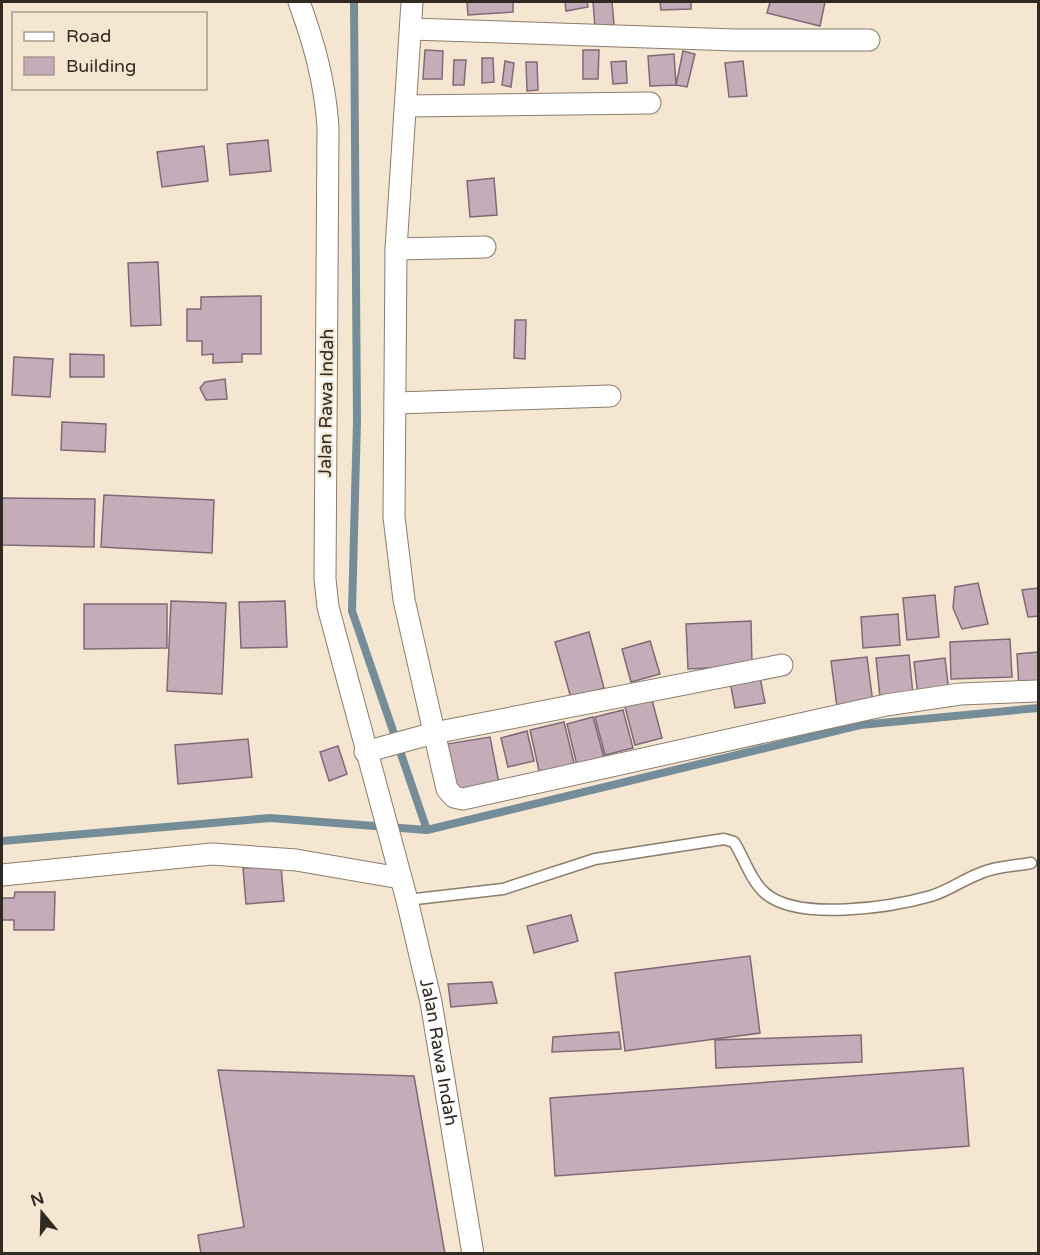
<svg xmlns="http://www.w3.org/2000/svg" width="1040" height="1255" viewBox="0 0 1040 1255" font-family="'Varela Round',sans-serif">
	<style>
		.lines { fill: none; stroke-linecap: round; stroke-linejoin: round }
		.stream { stroke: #758d99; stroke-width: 8 }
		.building { fill: #c4adb9; stroke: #7e6a75; stroke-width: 1.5 }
		.lane-casing { stroke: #8b7d6c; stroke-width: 13 }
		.street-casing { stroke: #8b7d6c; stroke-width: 23 }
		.lane { stroke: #fff; stroke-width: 10 }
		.street { stroke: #fff; stroke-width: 21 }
		.labels { text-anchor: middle; stroke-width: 4.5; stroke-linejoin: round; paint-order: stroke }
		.street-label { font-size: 18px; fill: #302a23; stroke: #f5e6d2 }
	</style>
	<rect width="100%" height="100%" fill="#f5e6d2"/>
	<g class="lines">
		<path class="stream" d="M354 2 357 420 352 611 427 830
			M2 841 270 818 427 830 860 725 1038 708"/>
	</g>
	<path class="building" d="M467 2H513V12L468 15Z
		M565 2H587L588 7 566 11Z
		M593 2H612L614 25 595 27Z
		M660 2H691V9L661 10Z
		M770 2H825L820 26 767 13Z
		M425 50 443 51 442 79H423Z
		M583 50H599L598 79H583Z
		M683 51 695 54 687 87 676 85Z
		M674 54 676 85 650 86 648 56Z
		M482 58H493L494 82 482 83Z
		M454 60H466L464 85H453Z
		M505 61 514 63 511 87 502 85Z
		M626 61 627 83 613 84 611 62Z
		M743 61 747 96 729 97 725 63Z
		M526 62H537L538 90 527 91Z
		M268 140 271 171 230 175 227 144Z
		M204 146 208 181 162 187 157 152Z
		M494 178 497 215 470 217 467 181Z
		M158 262 161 325 131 326 128 263Z
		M261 296V354H242V362L213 363V354L202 355V341H187V309H201V297Z
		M515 320H526L525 359 514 358Z
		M70 354 104 355V377H70Z
		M14 357 53 359 50 397 12 395Z
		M225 379 227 399 206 400 200 388 205 382Z
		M62 422 106 424 105 452 61 450Z
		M104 495 214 500 212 553 101 547Z
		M2 498 95 499 94 547 2 545Z
		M978 583 988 624 962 629 953 608 955 587Z
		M1038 588V616L1028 617 1022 590Z
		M935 595 939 637 907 640 903 598Z
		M171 601 226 603 222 694 167 691Z
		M285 601 287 647 241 648 239 602Z
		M84 604H167V648L84 649Z
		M898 614 900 645 863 648 861 617Z
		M751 621 752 666 688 669 686 624Z
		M589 632 604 688 571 698 555 642Z
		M1010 639 1012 677 951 679 950 642Z
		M650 641 660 674 631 682 622 649Z
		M1038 652V687L1019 689 1017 654Z
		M909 655 913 694 880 697 876 658Z
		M867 657 873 703 837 707 831 661Z
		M945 658 949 693 918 696 914 662Z
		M760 677 765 703 735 708 730 682Z
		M651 696 662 738 635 745 624 703Z
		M623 710 633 748 605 755 595 717Z
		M593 717 604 758 577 765 567 724Z
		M564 722 575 767 540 775 530 730Z
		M527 731 534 761 508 767 501 738Z
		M490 737 499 783 456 791 447 744Z
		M248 739 252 777 178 784 175 745Z
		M338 746 347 774 329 781 320 752Z
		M281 866 284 901 246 904 243 868Z
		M15 892H55L54 930H14V920H2V898H14Z
		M571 915 578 941 534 953 527 926Z
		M750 956 760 1033 625 1051 615 973Z
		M492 982 497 1003 451 1007 448 984Z
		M619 1032 621 1049 552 1052 553 1037Z
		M861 1035 862 1062 716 1068 715 1040Z
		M963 1068 969 1146 555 1176 550 1098Z
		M218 1070 414 1076 445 1254H201L198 1235 244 1227Z"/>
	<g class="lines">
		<defs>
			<path id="lane" d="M407 900 503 889 595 859 724 839 734 842C744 858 751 881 765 893 798 922 892 907 931 896 948 891 964 879 981 873 996 866 1015 866 1031 863"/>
			<g id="street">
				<path id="s1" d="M299 2C314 43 325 82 328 127L325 579 328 607 407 900 431 1002 473 1254"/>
				<path d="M412 2 396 249 394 517 404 600 447 789 454 797 463 799 886 705 960 694 1038 691"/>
				<path d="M411 29 735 40H869"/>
				<path d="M406 106 650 103"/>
				<path d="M396 249 485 247"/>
				<path d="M397 403 610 396"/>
				<path d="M365 752 434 733 782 665"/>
				<path d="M2 875 212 854 296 860 400 878"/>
			</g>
		</defs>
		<use href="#lane" class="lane-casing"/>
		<use href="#street" class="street-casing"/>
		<use href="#lane" class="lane"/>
		<use href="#street" class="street"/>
	</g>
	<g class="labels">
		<g class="street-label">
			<text transform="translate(326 403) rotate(-89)" y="6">Jalan Rawa Indah</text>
			<text dy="6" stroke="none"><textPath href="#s1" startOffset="1068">Jalan Rawa Indah</textPath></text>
		</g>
	</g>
	<rect width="1040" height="1255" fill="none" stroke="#302a23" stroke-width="6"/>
	<rect x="12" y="12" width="195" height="78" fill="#f5e6d2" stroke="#a69b8c" stroke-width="1.5"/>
	<rect x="24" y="32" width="30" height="9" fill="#ffffff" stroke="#a69b8c" stroke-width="1.5"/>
	<text x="66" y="42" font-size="18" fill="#302a23">Road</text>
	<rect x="24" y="57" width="30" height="18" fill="#c4adb9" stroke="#a69b8c" stroke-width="1.5"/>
	<text x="66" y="72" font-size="18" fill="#302a23">Building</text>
	<g transform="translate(42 1213) rotate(341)" stroke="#f5e6d2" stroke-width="4.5" paint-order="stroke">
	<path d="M0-4.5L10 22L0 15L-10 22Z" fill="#302a23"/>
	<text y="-9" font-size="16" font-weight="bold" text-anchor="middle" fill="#302a23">N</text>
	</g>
</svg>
